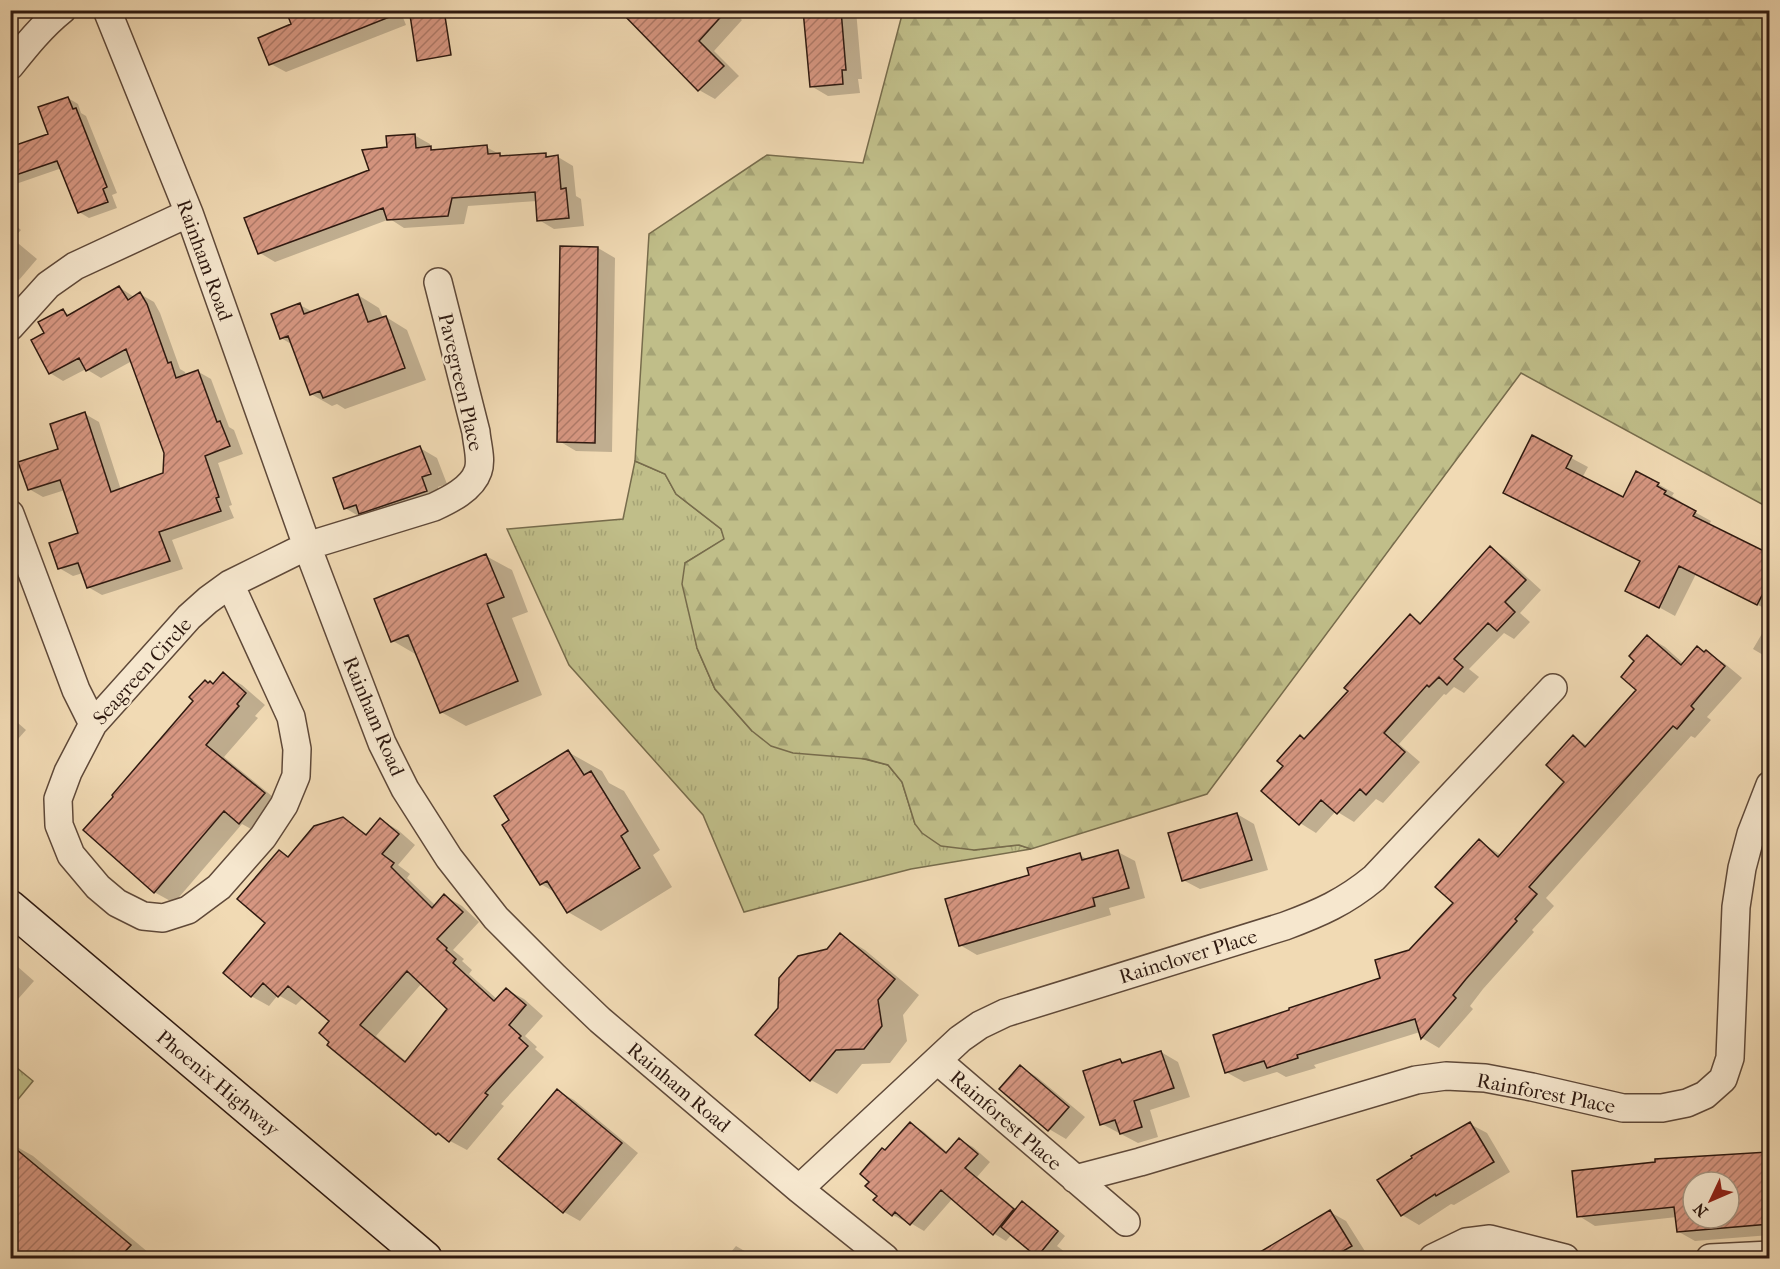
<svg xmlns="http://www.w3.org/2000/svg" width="1780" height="1269" viewBox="0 0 1780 1269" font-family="'IM FELL French Canon',serif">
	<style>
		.grass { fill: url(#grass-tufts); stroke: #776c4c; stroke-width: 1.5 }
		.forest { fill: url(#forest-firs); stroke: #776c4c; stroke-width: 1.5 }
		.shadow { fill: #0003; fill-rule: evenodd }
		.building { fill: url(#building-hatch); stroke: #2e1910; stroke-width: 1.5; fill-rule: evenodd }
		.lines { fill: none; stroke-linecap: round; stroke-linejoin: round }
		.minor-casing { stroke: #5f4939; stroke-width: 30 }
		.secondary-casing { stroke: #2e1910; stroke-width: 36 }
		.minor { stroke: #f6e7ce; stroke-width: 27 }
		.secondary { stroke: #f6e7ce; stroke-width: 33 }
		.labels { text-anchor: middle; stroke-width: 4.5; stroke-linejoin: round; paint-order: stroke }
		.street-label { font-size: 20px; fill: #2e1910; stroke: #f6e7ce }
	</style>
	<defs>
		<pattern id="grass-tufts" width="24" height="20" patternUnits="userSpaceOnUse" patternTransform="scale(1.5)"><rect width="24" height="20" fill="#c0be89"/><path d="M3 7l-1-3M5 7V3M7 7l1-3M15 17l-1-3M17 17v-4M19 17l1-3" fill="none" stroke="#a5a375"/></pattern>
		<pattern id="forest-firs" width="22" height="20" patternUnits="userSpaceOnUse" patternTransform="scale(1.5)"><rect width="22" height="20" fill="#c0be89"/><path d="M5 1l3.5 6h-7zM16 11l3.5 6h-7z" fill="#a5a375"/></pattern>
		<pattern id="building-hatch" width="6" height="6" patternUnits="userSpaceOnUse" patternTransform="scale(1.5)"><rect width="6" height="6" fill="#d79782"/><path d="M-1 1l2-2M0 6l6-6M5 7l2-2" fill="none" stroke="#af7a69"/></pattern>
	</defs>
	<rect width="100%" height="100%" fill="#f1dab4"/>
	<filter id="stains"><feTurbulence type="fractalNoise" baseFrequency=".00333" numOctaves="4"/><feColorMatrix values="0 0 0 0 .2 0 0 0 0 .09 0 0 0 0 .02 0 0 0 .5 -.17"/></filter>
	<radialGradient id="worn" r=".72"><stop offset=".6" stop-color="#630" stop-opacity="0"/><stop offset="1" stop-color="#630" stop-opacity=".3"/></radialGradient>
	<path class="grass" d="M635 461 665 474 676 494 721 529 725 539 685 563 697 648 715 689 752 731 888 765 902 782 915 824 974 850 1019 845 1031 849 911 869 744 912 703 815 569 665 507 529 623 519Z
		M11 1063 33 1081 11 1108Z"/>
	<path class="forest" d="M903 11H1769V508L1521 373 1207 794 1031 849 1019 845 974 850 941 846 922 833 915 824 902 782 888 765 866 759 793 753 771 746 752 731 715 689 697 648 682 584 685 563 724 539 721 529 676 494 665 474 635 461 649 234 767 155 863 163Z"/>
	<path class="shadow" d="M400 10 406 25 286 72 271 64Z
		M621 10H732L742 20 714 51 739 76 715 99 699 90Z
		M805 10H856L862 79H858L860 93 828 96 811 86Z
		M68 98 78 104 81 113 86 116 117 193 112 195 117 208 89 218 79 212 62 168 10 186V149L50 135Z
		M414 135 430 144V148L436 151 486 147 505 157 545 155 551 158 558 157 573 166 576 196 581 199 584 226 554 229 539 220 537 201 468 206 464 224 404 228 390 219 275 262 260 253 371 171 388 149Z
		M10 221 21 230 13 239 37 259 19 280 13 277 10 279Z
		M598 248 615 258 612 452 576 451 559 441Z
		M119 287 134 297 140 294 154 302 160 313 180 369 185 372 186 376 197 371 211 379 229 427 234 430 243 454 218 463 232 505 229 506 234 518 172 540 183 569 102 595 88 587 83 573 73 576 59 568 80 534 65 490 43 497 29 489 85 414 99 422 121 490 164 474 166 452 132 361 101 378 86 369 63 381 50 373 46 333 63 311 71 316Z
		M358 295 379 308 383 318 386 317 407 330 426 380 345 409 337 404 332 406 311 394 293 345 281 338 300 305 313 312Z
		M1532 437 1588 467 1582 478 1624 499 1658 484 1674 493 1672 496 1681 502 1680 504 1711 521 1709 525 1770 556V611L1696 574 1675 616 1644 599 1642 561Z
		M420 448 437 458 447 484 438 487 443 500 362 518 345 508Z
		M1490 548 1506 558 1541 590 1520 613 1530 622 1514 639 1504 633 1469 669 1479 677 1464 693 1454 687 1446 695 1444 694 1399 744 1420 762 1383 803 1376 799 1354 822 1336 811 1316 833 1300 823 1305 740 1350 691 1410 616 1422 623Z
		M486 556 512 570 528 612 512 618 542 695 466 726 441 712 417 655 393 641Z
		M1770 620V659L1753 649Z
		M1648 637 1665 647 1684 664 1698 648 1724 663 1742 678 1707 717 1711 720 1695 738 1691 736 1546 898 1554 906 1532 930 1534 932 1483 989 1470 1006 1473 1009 1439 1048 1422 1038 1420 1032 1314 1065 1316 1068 1286 1077 1277 1072 1244 1082 1226 1072 1382 979 1410 952 1455 902 1479 841 1501 855 1566 781 1573 737 1588 746 1638 689 1636 661Z
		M223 674 242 685 265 705 255 716 258 718 224 757 283 805 260 834 242 824 174 903 154 892 214 685Z
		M10 716 26 730 10 748Z
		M568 752 602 771 609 783 624 791 660 850 653 855 672 887 601 931 568 912 556 893 541 884 511 821Z
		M1237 814 1254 824 1268 870 1200 889 1183 880Z
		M343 818 368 835 381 820 398 830 415 845 398 865 410 874 407 878 436 906 445 896 462 906 479 922 453 950 464 959 462 961 472 970 469 974 498 1000 507 990 524 999 543 1016 525 1036 537 1047 535 1049 544 1057 501 1104 504 1106 467 1150 437 1134 358 1068 331 1021 304 997 296 1005 278 995 269 1006 251 996 267 923 279 852 289 857ZM422 983 449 1009 407 1062 376 1036Z
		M1118 852 1135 861 1145 898 1109 908 1111 915 977 955 960 945 1031 876 1080 855 1088 860Z
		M840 935 865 950 919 995 903 1015 907 1041 890 1063 862 1064 837 1094 811 1080 757 1035Z
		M10 960 34 981 11 1007 10 1006Z
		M1161 1052 1178 1062 1190 1097 1150 1110 1158 1137 1138 1143 1102 1124 1120 1061 1126 1063Z
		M1020 1067 1037 1077 1085 1117 1066 1139 1049 1129Z
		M558 1091 574 1100 638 1153 580 1221 564 1212Z
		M910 1124 923 1131 948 1153 960 1140 973 1147 990 1162 977 1177 1017 1210 1023 1203 1031 1207 1065 1236 1057 1246 1073 1258H1039L1040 1257 1012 1234 1006 1241 993 1233 953 1198 924 1231 907 1221 906 1222 893 1215 875 1200 879 1196 886 1152Z
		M1470 1124 1487 1133 1510 1172 1454 1205 1451 1204 1419 1225 1402 1215 1380 1181Z
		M10 1143 33 1156 155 1258H10Z
		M1768 1154 1770 1155V1235L1695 1241 1679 1232 1677 1217 1595 1226 1579 1216ZM1693 1182H1729V1218H1693Z
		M1330 1212 1346 1221 1368 1256 1363 1258H1253Z
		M736 1246 753 1256 757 1258H726Z
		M1206 1255 1212 1258H1200Z"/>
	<path class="building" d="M302 10H402V12L269 65 258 38 291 24 288 16Z
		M435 10H444L451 55 417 61 410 15Z
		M619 10H727L699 41 724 66 698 91Z
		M803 10H841L846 70H842L843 84 810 87Z
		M68 97 73 109 76 108 107 187 103 189 108 202 78 213 57 161 10 177V147L48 134 38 107Z
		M415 134 416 148 431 146V150L443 149 487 145 488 154 500 153V156L546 153V157L558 155 561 189 566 188 569 218 537 221 535 192 452 198 448 216 387 220 383 208 258 254 244 218 369 170 362 150 387 147 386 136Z
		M560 246 598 247 595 443 557 442Z
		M119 286 128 300 140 292 147 304 168 363 171 362 176 378 198 370 217 422 220 421 230 446 205 456 219 497 216 498 221 511 159 532 170 561 87 588 78 563 58 569 49 543 78 533 60 480 28 490 18 462 58 449 50 424 85 412 111 492 163 473 164 453 126 349 86 371 79 358 49 374 31 340 44 333 38 322 63 309 67 316Z
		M358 294 368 322 386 316 405 368 323 398 320 391 310 395 288 336 280 339 271 314 300 303 304 314Z
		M1532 435 1572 456 1566 468 1623 497 1636 471 1659 483 1657 486 1666 491 1664 494 1696 511 1693 516 1770 554V580L1757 605 1679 566 1659 608 1625 591 1640 561 1503 493Z
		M420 446 431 474 422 477 427 491 359 514 356 505 344 509 333 478Z
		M1490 546 1526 580 1505 602 1515 612 1497 631 1488 623 1454 659 1463 667 1447 685 1439 677 1429 687 1427 685 1384 733 1405 752 1366 795 1360 789 1337 814 1321 800 1299 825 1261 791 1283 766 1277 761 1300 735 1304 739 1348 691 1344 688 1410 614 1420 624Z
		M486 554 504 597 487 604 518 681 440 713 408 635 391 642 374 599Z
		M1647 635 1681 665 1697 646 1704 652 1706 650 1725 666 1691 706 1694 709 1677 729 1673 726 1529 887 1537 894 1515 919 1517 921 1466 979 1453 995 1456 998 1421 1039 1415 1019 1297 1055 1298 1058 1267 1068 1264 1061 1225 1073 1213 1035 1289 1010V1008L1380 978 1375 960 1409 950 1453 903 1435 887 1479 839 1498 857 1564 782 1546 765 1573 735 1585 747 1636 690 1621 677 1634 661 1629 656Z
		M223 672 246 693 237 704 239 706 206 745 265 793 239 824 224 811 154 893 83 830 113 797 112 795 193 701 189 697 205 680 208 683 210 681 213 684Z
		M568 750 584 775 591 771 628 831 621 836 640 868 567 913 547 881 540 885 502 825 509 820 494 796Z
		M1237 813 1252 860 1182 881 1168 833Z
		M343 817 366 835 380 818 399 834 382 854 394 863 391 867 432 908 444 894 463 912 437 939 447 948 446 950 456 959 453 963 494 1001 506 988 526 1005 509 1025 521 1036 519 1038 528 1046 485 1093 488 1095 449 1142 438 1133 436 1135 327 1045 329 1042 319 1033 329 1021 288 986 278 997 263 983 251 997 223 973 265 923 237 899 279 850 288 857 314 826ZM407 971 447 1009 405 1062 360 1025Z
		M1118 850 1129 888 1093 898 1095 906 959 946 945 899 1029 875 1027 868 1080 853 1082 860Z
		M840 933 895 979 878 1000 882 1026 864 1049 836 1050 810 1081 755 1035 778 1008 779 978 798 956 827 949Z
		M1161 1051 1174 1088 1134 1101 1142 1127 1120 1134 1115 1120 1100 1125 1083 1071 1120 1059 1122 1063Z
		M1020 1065 1069 1107 1048 1131 999 1089Z
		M557 1089 622 1143 563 1213 498 1159Z
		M910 1122 946 1153 959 1138 978 1154 965 1168 1014 1209 993 1235 941 1190 910 1225 895 1212 892 1216 873 1200 877 1196 865 1186 869 1182 860 1174 882 1148 885 1150Z
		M1470 1122 1494 1162 1436 1196 1435 1194 1401 1216 1377 1180 1412 1158 1411 1156Z
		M10 1144 131 1245 119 1258H10Z
		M1768 1152 1770 1224 1677 1232 1674 1207 1577 1217 1572 1171 1655 1162V1159ZM1693 1182H1729V1218H1693Z
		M1022 1201 1058 1231 1037 1257 1001 1227Z
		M1330 1210 1352 1246 1331 1258H1250Z"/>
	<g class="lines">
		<defs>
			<path id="minor" d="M107 10 189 213 307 546 382 743 405 789 449 858 496 918 555 977 600 1020 799 1189 885 1258
				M10 66C26 46 42 26 62 10
				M10 327 48 285 75 266 189 213
				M10 514 76 690 93 724
				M230 584 291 717 297 749 296 776 284 805 263 837 219 887 188 910 163 918 143 916 117 903 98 887 71 855 59 825 58 799 68 772 93 724 189 617 208 600 230 584 307 546 434 507C449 500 472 489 478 471 482 460 477 444 476 432L438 282
				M938 1061 1126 1222
				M1075 1179 1140 1162 1416 1080 1446 1076 1485 1078 1532 1087 1623 1108H1662L1687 1103 1705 1095 1723 1079 1730 1058 1736 907 1742 868 1751 834 1770 785
				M799 1189 960 1039 980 1025 1005 1013 1285 926C1320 913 1345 902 1374 878L1553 688
				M1433 1258 1466 1242 1490 1239 1565 1258
				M1710 1258 1770 1255"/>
			<path id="secondary" d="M10 907 425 1258"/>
		</defs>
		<use href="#minor" class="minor-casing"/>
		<use href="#secondary" class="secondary-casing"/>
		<use href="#minor" class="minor"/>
		<use href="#secondary" class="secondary"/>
	</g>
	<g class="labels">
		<g class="street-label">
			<text transform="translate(205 260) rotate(70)" y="7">Rainham Road</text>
			<text transform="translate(461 382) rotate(77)" y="7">Pavegreen Place</text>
			<text transform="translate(142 671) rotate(-48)" y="7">Seagreen Circle</text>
			<text transform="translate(374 716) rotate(67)" y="7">Rainham Road</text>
			<text transform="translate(1188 956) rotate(-17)" y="7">Rainclover Place</text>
			<text transform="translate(218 1083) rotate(40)" y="7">Phoenix Highway</text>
			<text transform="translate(679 1087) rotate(40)" y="7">Rainham Road</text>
			<text transform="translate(1546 1093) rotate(11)" y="7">Rainforest Place</text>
			<text transform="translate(1006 1120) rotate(41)" y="7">Rainforest Place</text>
		</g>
	</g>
	<rect width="1780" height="1269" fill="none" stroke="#f1dab4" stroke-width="36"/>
	<rect x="12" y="12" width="1756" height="1245" fill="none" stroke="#2e1910" stroke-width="3"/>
	<rect x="18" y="18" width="1744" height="1233" fill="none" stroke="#2e1910" stroke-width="1.5"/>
	<g transform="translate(1711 1200) rotate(226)"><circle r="28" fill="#f6e7ce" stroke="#a69582" stroke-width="1.5"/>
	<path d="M0-4.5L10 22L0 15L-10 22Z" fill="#8f2418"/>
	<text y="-9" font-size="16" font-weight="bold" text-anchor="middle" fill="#2e1910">N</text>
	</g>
	<rect width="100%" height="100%" filter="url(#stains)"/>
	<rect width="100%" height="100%" fill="url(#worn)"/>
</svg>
